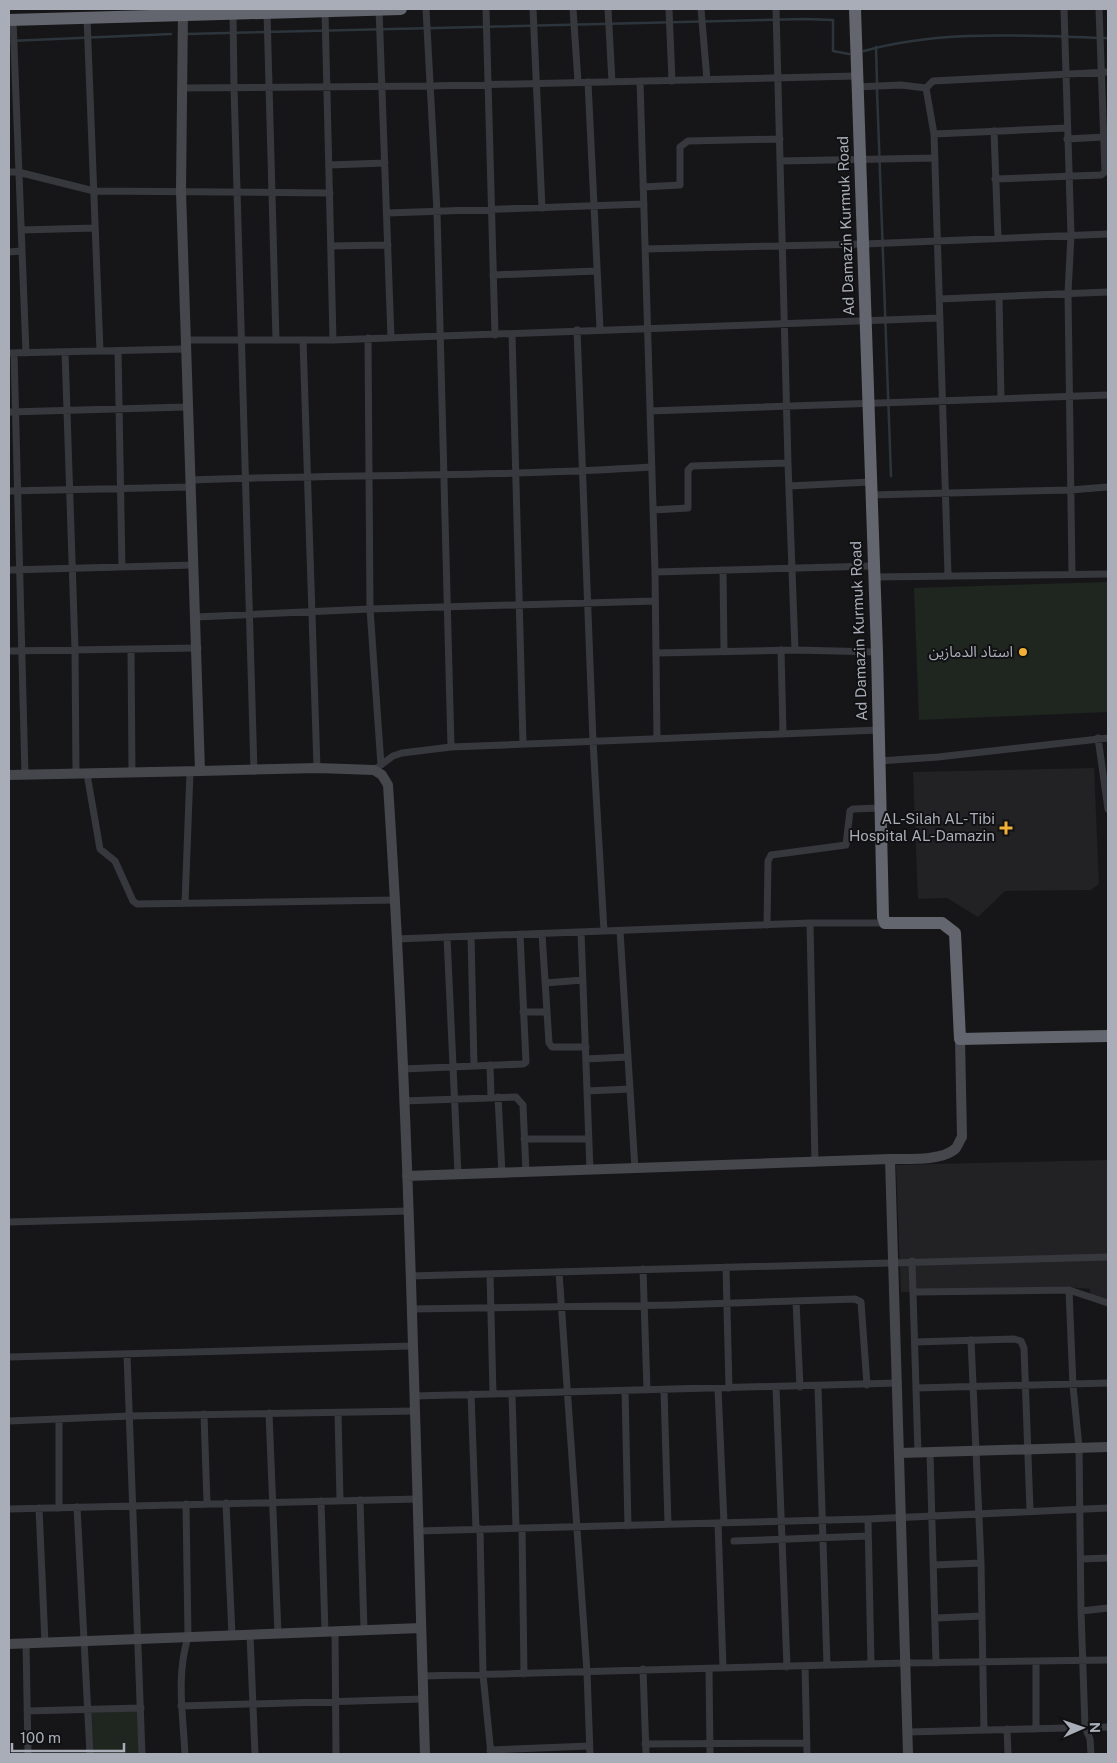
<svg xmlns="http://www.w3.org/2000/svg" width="1117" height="1763" viewBox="0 0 1117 1763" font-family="'Public Sans','Noto Sans Arabic',sans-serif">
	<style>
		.built { fill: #222225 }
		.green { fill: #1e261f }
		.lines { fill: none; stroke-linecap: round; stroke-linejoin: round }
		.stream { stroke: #2c353c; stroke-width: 2.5 }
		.street { stroke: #37383d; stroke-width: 7 }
		.secondary { stroke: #45474d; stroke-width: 10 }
		.highway { stroke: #63666e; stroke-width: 12 }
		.poi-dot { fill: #f2b134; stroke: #111113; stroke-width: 2 }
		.labels { text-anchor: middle; stroke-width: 4; stroke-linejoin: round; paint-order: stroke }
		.street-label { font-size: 15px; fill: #a8adb8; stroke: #111113 }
		.poi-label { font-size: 15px; fill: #a8adb8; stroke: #111113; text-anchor: end }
	</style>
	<rect width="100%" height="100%" fill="#161618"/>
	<path class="built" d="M1094 768 1099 884 1091 890 1005 891 978 917 947 898 918 899 913 772Z
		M1108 1160V1302L1091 1300 1090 1289 1068 1287 901 1292 896 1165Z"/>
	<path class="green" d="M1108 582V712L919 720 914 588Z
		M138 1711 139 1754H93L91 1713Z"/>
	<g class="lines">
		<path class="stream" d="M187 34 805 19 833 20V51L849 54
			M9 41 171 34
			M876 47 877 82
			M864 51C943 29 1027 36 1108 38
			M877 90 891 476"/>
		<path class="street" d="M379 9 391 338
			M426 9 437 212 451 747
			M486 9 495 335
			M533 9 542 208
			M573 9 578 82
			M608 9 612 82
			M669 9 672 81
			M701 9 707 80
			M776 9 788 463 795 650
			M1064 9 1071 235 1068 293 1072 574
			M325 11 333 340
			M267 12 276 340
			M233 13 234 87 254 771
			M87 18 100 351
			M13 20 26 353
			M640 81 655 572 657 738
			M588 82 600 329
			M856 87 901 85 926 88 933 81 1108 72
			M181 88 430 86 856 76
			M926 88 934 134 948 575
			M994 131 998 238
			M934 134 1067 128
			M1067 139 1104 137
			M780 161 935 158
			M329 165 385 163
			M9 172H18L94 191 330 193
			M995 179 1101 175 1105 172 1099 9
			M643 187 680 185V147L688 141 780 139
			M387 213 644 204
			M21 230 95 228
			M331 246 388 245
			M645 249 864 244 1108 234
			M9 252 21 251
			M493 275 596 271
			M999 297 1001 398
			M940 299 1108 292
			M577 330 593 741 604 931
			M512 334 523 744
			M368 338 370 609 381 765
			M185 340H333L940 318
			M303 340 317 768
			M118 351 122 567
			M65 352 75 649 76 774
			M9 353 186 349
			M14 353 25 775
			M650 411 1108 395
			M9 412 187 407
			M191 480C344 474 498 477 651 467
			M789 486 870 482
			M9 491 191 487
			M871 495 1070 490 1108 487
			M653 510 688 508V470L692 466 788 463
			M9 570 194 565
			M723 570 724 652
			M655 572 873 566
			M873 577 1108 574
			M197 617 370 609 655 601
			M131 649 132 773
			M781 650 783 733
			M9 651 198 648
			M656 653 795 650 877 652
			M1098 738 1108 809
			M879 761 938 757 1108 738
			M374 770 393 756 402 753 451 747 879 730
			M87 774 100 849 115 861 133 901 137 904 396 900
			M185 903 190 772
			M810 923 815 1163
			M767 925 768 861 771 855 846 845 850 811 853 809 880 808
			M620 931 635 1169
			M581 932 590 1170
			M542 934 549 1043 552 1047H586
			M471 936 474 1066
			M447 937 458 1174
			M397 939 810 923H885
			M545 983 583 980
			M523 1012H547
			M586 1059 627 1057
			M490 1065 491 1097
			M403 1069 523 1064 526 1062 520 934
			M587 1091 630 1089
			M498 1097 502 1173
			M403 1101 516 1097 523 1105 526 1172
			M524 1139H589
			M9 1222 408 1211
			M912 1261 918 1453
			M726 1267 729 1388
			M643 1269 647 1390
			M559 1272 587 1672 590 1754
			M490 1274 493 1394
			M410 1276 1108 1257
			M1069 1290 1073 1386 1079 1447 1081 1611 1085 1727 1090 1739 1091 1754
			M914 1292 1069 1290 1108 1303
			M796 1301 800 1387
			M411 1309 675 1305 855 1299 861 1302 867 1385
			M971 1340 981 1563 984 1730
			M915 1342 1014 1339 1021 1341 1024 1348 1030 1510
			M127 1355 142 1754
			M9 1357 412 1346
			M776 1387 787 1667
			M818 1387 827 1665
			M916 1388 1108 1383
			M718 1389 724 1523
			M664 1390 668 1524
			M625 1391 628 1526
			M471 1394 476 1529
			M512 1394 516 1528
			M414 1396 898 1383
			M269 1413 278 1634
			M338 1413 340 1500
			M204 1414 207 1503
			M59 1419V1508
			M9 1421 130 1416 414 1411
			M930 1453 936 1663
			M360 1500 364 1630
			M321 1501 325 1632
			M226 1503 232 1635
			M77 1507 90 1754
			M39 1508 45 1643
			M9 1509 417 1499
			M868 1519 871 1664
			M718 1523 723 1668
			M522 1528 524 1674
			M480 1529 483 1675 491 1754
			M418 1531 868 1519 1108 1508
			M734 1541 868 1536
			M1081 1559 1108 1558
			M934 1565 981 1563
			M1081 1611 1108 1608
			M936 1618 982 1616
			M335 1631 336 1754
			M250 1635 255 1754
			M26 1643 28 1754
			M1036 1662V1729
			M805 1666 807 1754
			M643 1669 646 1754
			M709 1669 710 1754
			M422 1676 905 1663 1108 1660
			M181 1706 423 1699
			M27 1711 141 1708
			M1007 1729 1008 1754
			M907 1732 1108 1727
			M645 1744 807 1743
			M490 1750 589 1746
			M185 1754C183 1714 176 1676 188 1637L186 1504"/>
		<path class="secondary" d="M200 771 317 768 374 770 382 775 388 785C409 1107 415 1431 425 1754
			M9 775 200 771 181 191 183 9
			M407 1176 890 1159
			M900 1453 1108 1447
			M9 1644 421 1628
			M908 1754 890 1159C907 1159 944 1161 956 1148 958 1145 960 1140 962 1137L960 1039"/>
		<path class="highway" d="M855 9 877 652 883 917 885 923H942L955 933 960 1039 1108 1036
			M9 20 401 9"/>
	</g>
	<g class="poi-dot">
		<circle cx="1023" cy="652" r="5"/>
		<path d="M1003.5 820.5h5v5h5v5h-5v5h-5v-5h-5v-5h5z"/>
	</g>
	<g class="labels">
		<g class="street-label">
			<text transform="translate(846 226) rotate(-92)" y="5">Ad Damazin Kurmuk Road</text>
			<text transform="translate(859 631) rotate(-92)" y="5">Ad Damazin Kurmuk Road</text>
		</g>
		<g class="poi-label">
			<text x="1013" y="657">استاد الدمازين</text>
			<text x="995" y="824">AL-Silah AL- Tibi<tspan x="995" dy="17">Hospital AL-Damazin</tspan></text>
		</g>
	</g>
	<rect width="1117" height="1763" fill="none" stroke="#a8adb8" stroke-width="20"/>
	<g transform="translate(1082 1728) rotate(88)" stroke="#111113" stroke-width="4" paint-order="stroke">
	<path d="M0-4L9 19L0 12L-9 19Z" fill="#a8adb8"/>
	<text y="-8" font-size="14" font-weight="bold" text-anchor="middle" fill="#a8adb8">N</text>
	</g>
	<path d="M12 1743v8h112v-8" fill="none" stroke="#a8adb8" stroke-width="2.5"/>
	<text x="20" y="1743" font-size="15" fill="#a8adb8" stroke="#111113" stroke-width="4" paint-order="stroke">100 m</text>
</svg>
